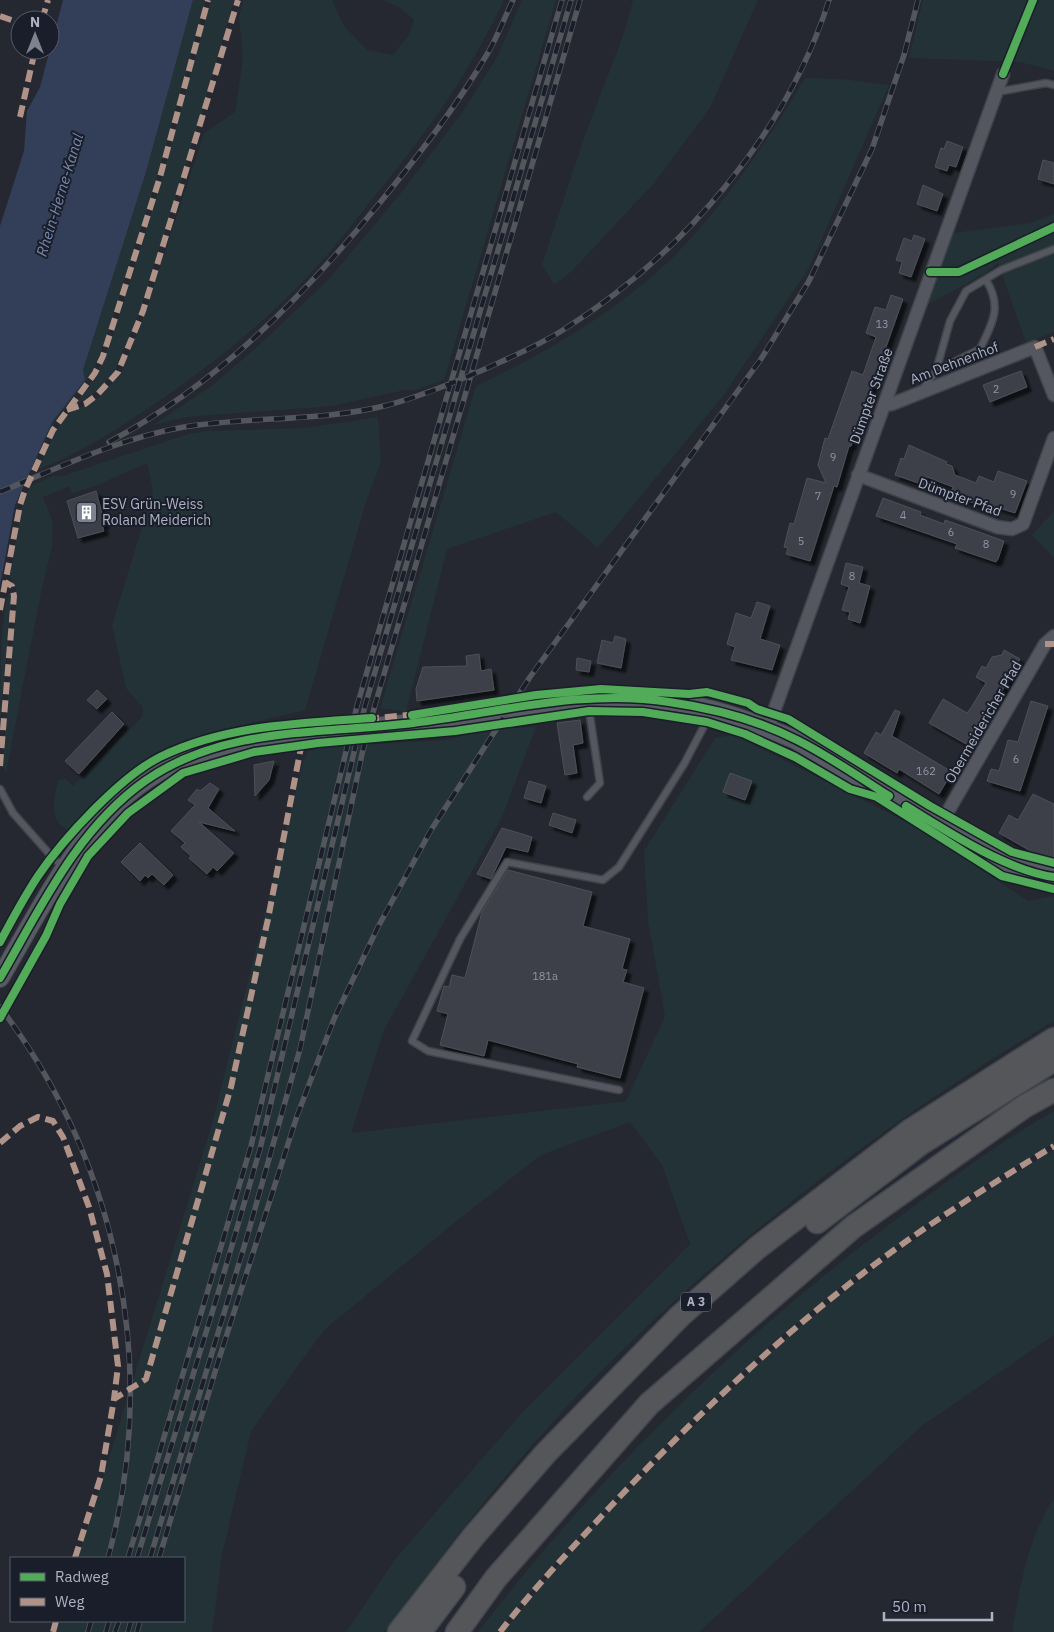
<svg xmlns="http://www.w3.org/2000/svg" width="1054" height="1632" viewBox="0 0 1054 1632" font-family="'IBM Plex Sans',sans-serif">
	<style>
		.green { fill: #233236 }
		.water { fill: #333e58 }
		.building { fill: #3d4048; stroke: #4c5058; filter: url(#shadow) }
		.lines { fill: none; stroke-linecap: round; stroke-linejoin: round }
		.lane-casing { stroke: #404349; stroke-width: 9 }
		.street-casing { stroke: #404349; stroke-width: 15 }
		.secondary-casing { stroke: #404349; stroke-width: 20 }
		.highway-casing { stroke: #41444c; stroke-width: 25 }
		.lane { stroke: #54575f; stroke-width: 6 }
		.street { stroke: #54575f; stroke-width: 12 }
		.secondary { stroke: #585b63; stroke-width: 18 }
		.highway { stroke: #545659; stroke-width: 22 }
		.rail-casing { stroke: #53565c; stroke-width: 5.5 }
		.rail { stroke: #191e2a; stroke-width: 4; stroke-dasharray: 11; stroke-linecap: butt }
		.quiet { stroke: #af9288; stroke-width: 6; stroke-dasharray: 12 6; stroke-linecap: butt }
		.cycleway-casing { stroke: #191e2a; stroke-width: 11 }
		.cycleway { stroke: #51ab58; stroke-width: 8 }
		.labels { text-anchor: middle; stroke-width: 4; stroke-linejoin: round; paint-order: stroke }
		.number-label { font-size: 11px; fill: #9196a4 }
		.shield { fill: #191e2a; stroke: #818695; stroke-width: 1 }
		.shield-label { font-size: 12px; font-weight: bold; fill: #adb3c3 }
		.street-label { font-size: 14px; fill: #adb3c3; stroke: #191e2a }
		.poi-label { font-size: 14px; fill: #adb3c3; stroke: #191e2a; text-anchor: start }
		.water-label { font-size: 15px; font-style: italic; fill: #7687aa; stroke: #191e2a }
	</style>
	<defs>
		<filter id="shadow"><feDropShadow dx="4.5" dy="4.5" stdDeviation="1" flood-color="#0009"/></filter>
	</defs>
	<rect width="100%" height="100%" fill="#252830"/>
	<path class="green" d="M193 0H206L157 177 107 336 93 371 54 423 30 470 52 422 84 380 83 370 146 172Z
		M211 0H234L196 133 140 310 115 371 96 392 74 406 97 373 112 339 162 178Z
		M243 0H332L344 26 367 50 393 55 409 35 414 19 398 7 383 0H504C468 76 426 134 373 198 356 220 339 242 320 263 268 321 207 370 141 413 109 434 75 456 39 469L55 432 68 414 100 397 121 373 145 313 204 133 235 112 243 60 239 17Z
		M522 0H556L444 380 415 390H405L332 406 187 417 153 425 213 385 257 347 328 280 401 193 464 110 497 57Z
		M633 0H758L710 108 654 183 572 271 554 285 542 264 585 135 624 33Z
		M923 0H1054V71L1020 62 909 58Z
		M805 78 842 79 889 85 809 268 723 396 598 548 556 512 447 549 406 712 380 708 476 386C551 351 638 299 693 236 736 187 772 134 805 78Z
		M1054 214V332L1026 343 998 263 984 274 927 305 953 233 1030 223Z
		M378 417 381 462 366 502 305 710C247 726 182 732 133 768 109 786 91 809 71 830 48 826 53 797 59 780L66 779 73 786 143 716V708L126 688 112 625 153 491 147 463 95 486 72 493 70 486 43 497 53 522 52 546 40 597 6 773 3 766 4 743 17 592 10 576 22 506 30 486 53 476H62L188 434 208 431 304 428Z
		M1054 511V558L1032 535Z
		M10 593 12 597 0 726C0 707 0 599 10 593Z
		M536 727 502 817 384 1030 351 1133 626 1101 665 1016 648 921 644 851 715 738 734 735 924 831 1028 901 1054 896V1021C893 1117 744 1230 611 1361 527 1444 454 1538 384 1632H346L396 1558 520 1415 690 1244 662 1165 630 1122 541 1155 459 1219 324 1330 251 1431 222 1555 212 1632H55L59 1621H184V1558H78L212 1124 303 762 308 751 322 747 446 740 486 729Z
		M1054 1111V1143L968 1196 860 1272 778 1338 644 1468 546 1573 498 1632H478C599 1474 742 1334 902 1215 951 1178 1001 1141 1054 1111Z
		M1054 1150V1335L923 1425 699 1632H503C559 1559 624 1493 690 1430 721 1400 751 1369 783 1341 868 1269 959 1207 1054 1150Z
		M1054 1498V1632H1012C1020 1585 1028 1538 1054 1498Z"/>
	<path class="water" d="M63 0H193L146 172 83 370 85 380 52 422 15 505 0 586V226L24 151 27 111 40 87Z"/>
	<path class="building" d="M947 141 963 147 956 167 949 165 947 171 935 167 941 148 944 149Z
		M1043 160 1054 163V184L1038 179Z
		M923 185 943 194 937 211 917 204Z
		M914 235 925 239 911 277 899 273 902 262 896 260 904 238 912 241Z
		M891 295 903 299 857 429 851 446H849L837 487 834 486 810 561 786 554 788 548 784 547 790 523 794 524 807 478 826 483 818 465 825 438 828 439 852 371 863 375 876 337 866 333 875 307 886 310Z
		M1021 371 1027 387 990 402 983 385Z
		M909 445 947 462 946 464 952 466 955 475 976 483 979 476 994 482 998 471 1027 481 1015 513 984 503 983 506 950 495 953 487 927 477 924 485 895 475 901 458 904 459Z
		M96 491 105 524 102 525 104 531 78 538 67 501Z
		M883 498 921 512 920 515 944 524 945 520 1004 541 998 559 996 562 955 548 957 544 876 516Z
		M846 563 863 567 859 583 870 586 860 623 848 619 850 612 842 610 849 587 841 584Z
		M757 602 770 606 760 639 780 645 772 670 731 660 735 647 727 644 736 613 751 618Z
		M615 636 626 639 621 668 597 663 602 640 613 643Z
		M1004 650 1020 659 993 707 988 705 966 744 929 723 943 699 967 713 971 708 986 683 976 677 982 666 986 668 992 657 1002 655Z
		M479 654 481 671 491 669 494 690 417 701 416 689 423 667 467 666 466 656Z
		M577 658 591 661 589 672 576 670Z
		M97 690 107 699 97 709 87 700Z
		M1031 701 1048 706 1020 791 987 781 991 769 999 771 1008 740 1018 742Z
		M895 710 900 712 892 736 952 772 939 794 899 769 897 773 864 753 876 732 881 735Z
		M112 712 124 724 79 774 65 761Z
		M580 720 583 743 573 745 577 773 565 775 557 723Z
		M274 761 269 780 255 796 254 765Z
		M730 773 752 781 745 800 723 792Z
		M529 781 546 786 541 803 524 798Z
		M210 783 219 789 208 808 235 831 199 822 234 853 217 871 213 867 207 874 189 858 191 856 181 847 185 843 171 831 195 805 188 800 197 789 200 791Z
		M1033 794 1054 804V858L1034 853 999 833 1009 815 1018 820Z
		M553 813 576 820 572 833 549 825Z
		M502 828 532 837 528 852 506 847 491 879 477 874Z
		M140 843 173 875 164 885 152 874 148 878 145 875 140 881 121 862Z
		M508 870 592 892 583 926 630 939 622 969 627 970 623 982 644 988 620 1078 577 1067 578 1064 488 1040 484 1056 440 1045 448 1014 437 1011 444 986 449 987 452 975 465 978 482 912Z"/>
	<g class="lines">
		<defs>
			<path id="lane" d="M997 92 1046 83 1054 85
				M936 371 950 321 966 291 1001 270 1054 249
				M922 390 936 371 980 349C992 324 1003 307 986 280
				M0 789 13 813 53 858 63 866
				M587 797 600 783 588 703
				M619 1090 428 1051 412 1041 460 939 507 862 603 880 619 867 684 764 712 711"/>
			<path id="street" d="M884 405 892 404 1035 347 1054 395
				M858 475 997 527 1012 529 1023 524 1054 438
				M768 728 1003 74
				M940 825 1045 644 1054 636"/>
			<path id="secondary" d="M0 978C40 910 79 826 146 780 226 727 322 734 413 723 499 713 576 694 664 701 709 705 755 723 796 740L986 853 1019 868 1054 877"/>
			<path id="highway" d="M817 1222 920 1144 1054 1060
				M399 1632 473 1537 545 1454 680 1316 757 1248 911 1130 1054 1039
				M420 1632 454 1587
				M457 1632 496 1578 649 1404 853 1227 1025 1106 1054 1090"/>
		</defs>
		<use href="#lane" class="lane-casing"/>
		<use href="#street" class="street-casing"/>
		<use href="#secondary" class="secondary-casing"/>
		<use href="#highway" class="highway-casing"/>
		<use href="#lane" class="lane"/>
		<use href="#street" class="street"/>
		<use href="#secondary" class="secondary"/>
		<use href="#highway" class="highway"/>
		<defs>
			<path id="rail" d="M109 442C216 385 302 298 378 205 418 156 457 106 489 51 498 35 505 17 513 0
				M0 492C60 467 120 438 184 427 252 416 321 422 388 405 422 396 453 383 485 369 511 357 538 346 563 330 681 256 787 134 829 0
				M0 1007C119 1164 160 1368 108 1558
				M128 1558 251 1146 357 706 562 0
				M137 1558 219 1290 260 1149 365 706 571 0
				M150 1558 247 1237 300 1049 362 754 375 705 580 0
				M159 1558 218 1362 297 1116 334 1019 378 927 431 830 530 677 761 359 809 281 872 149 904 55 918 0
				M88 1632 91 1621
				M106 1632 109 1621
				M115 1632 119 1621
				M128 1632 131 1621
				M137 1632 140 1621"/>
		</defs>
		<use href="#rail" class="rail-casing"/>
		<use href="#rail" class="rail"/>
		<path class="quiet" d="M0 16 20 23
			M42 20 48 0
			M20 117 35 50
			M1035 347 1054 339
			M67 410 85 404 97 395 118 372 143 311 238 0
			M0 610 20 505 25 490 53 430 95 373 103 356 160 177 208 0
			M1045 644H1054
			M367 719 417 714
			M0 766 14 596 12 586 5 582
			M0 1143 20 1126 38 1117 53 1121 63 1137 89 1207 107 1274 118 1366 114 1399
			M75 1558 101 1476 114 1399 146 1379 231 1087 268 919 302 742
			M53 1632 56 1621
			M500 1632C534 1588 572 1548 610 1507 688 1424 772 1343 862 1274 923 1227 988 1186 1054 1146"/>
		<defs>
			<path id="cycleway" d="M1003 74 1033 0
				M930 272H959L1054 227
				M412 715 536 695 601 689 689 694 707 692 748 703 757 709 788 719 930 806 1012 852 1054 863
				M906 806C946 831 1008 871 1054 877
				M0 942C12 920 24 897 38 876 63 839 120 777 160 757 225 725 301 723 372 718
				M0 978C40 909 77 829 145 781 223 726 323 734 413 723 498 713 584 688 669 702 711 708 758 720 797 740 829 756 859 777 889 796
				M0 1018 46 936 60 904 88 856 128 813 183 773 254 752 318 743 455 731 589 711 643 712 707 722 745 734 795 757 850 789 877 797 1002 876 1054 889"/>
		</defs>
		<use href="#cycleway" class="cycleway-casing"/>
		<use href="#cycleway" class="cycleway"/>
	</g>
	<defs>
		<symbol id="building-square" viewBox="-11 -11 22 22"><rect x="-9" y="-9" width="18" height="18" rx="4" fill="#7d8290" stroke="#191e2a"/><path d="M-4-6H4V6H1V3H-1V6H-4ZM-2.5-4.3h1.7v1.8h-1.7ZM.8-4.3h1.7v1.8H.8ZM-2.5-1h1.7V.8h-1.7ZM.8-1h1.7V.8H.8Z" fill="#fff"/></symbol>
	</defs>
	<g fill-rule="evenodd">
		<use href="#building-square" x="74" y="500" width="25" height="25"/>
	</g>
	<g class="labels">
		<g class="number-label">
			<text x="882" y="328">13</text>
			<text x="996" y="393">2</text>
			<text x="833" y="461">9</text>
			<text x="1013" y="498">9</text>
			<text x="818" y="500">7</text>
			<text x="903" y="519">4</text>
			<text x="951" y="536">6</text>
			<text x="801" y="545">5</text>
			<text x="986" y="548">8</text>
			<text x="852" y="580">8</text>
			<text x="1016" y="763">6</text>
			<text x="926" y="775">162</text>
			<text x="545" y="980">181a</text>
		</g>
		<rect class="shield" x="681" y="1292.5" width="30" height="19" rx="4"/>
		<g class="shield-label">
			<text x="696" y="1306">A 3</text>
		</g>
		<g class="street-label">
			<text transform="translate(954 363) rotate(-21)" y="5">Am Dehnenhof</text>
			<text transform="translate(871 396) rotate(-70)" y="5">Dümpter Straße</text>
			<text transform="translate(960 497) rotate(20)" y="5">Dümpter Pfad</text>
			<text transform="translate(983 722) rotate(-60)" y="5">Obermeidericher Pfad</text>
		</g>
		<g class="poi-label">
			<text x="102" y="509">ESV Grün-Weiss<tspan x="102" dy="16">Roland Meiderich</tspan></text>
		</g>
		<g class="water-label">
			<text transform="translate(60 195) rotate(-73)" y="5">Rhein-Herne-Kanal</text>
		</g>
	</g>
	<rect x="10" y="1557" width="175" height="65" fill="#191e2a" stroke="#545a67"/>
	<rect x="20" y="1573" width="25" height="8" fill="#51ab58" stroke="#545a67"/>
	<text x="55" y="1582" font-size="15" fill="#adb3c3">Radweg</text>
	<rect x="20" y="1598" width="25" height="8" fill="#af9288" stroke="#545a67"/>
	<text x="55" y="1607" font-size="15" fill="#adb3c3">Weg</text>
	<g transform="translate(35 35)"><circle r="24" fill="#191e2a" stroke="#545a67"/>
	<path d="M0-4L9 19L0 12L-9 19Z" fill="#7d8290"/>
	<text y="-8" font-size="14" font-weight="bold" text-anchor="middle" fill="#adb3c3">N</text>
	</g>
	<path d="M884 1612v8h108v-8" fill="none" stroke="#adb3c3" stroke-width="2.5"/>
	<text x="892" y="1612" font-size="15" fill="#adb3c3" stroke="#191e2a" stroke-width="4" paint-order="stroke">50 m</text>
</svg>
